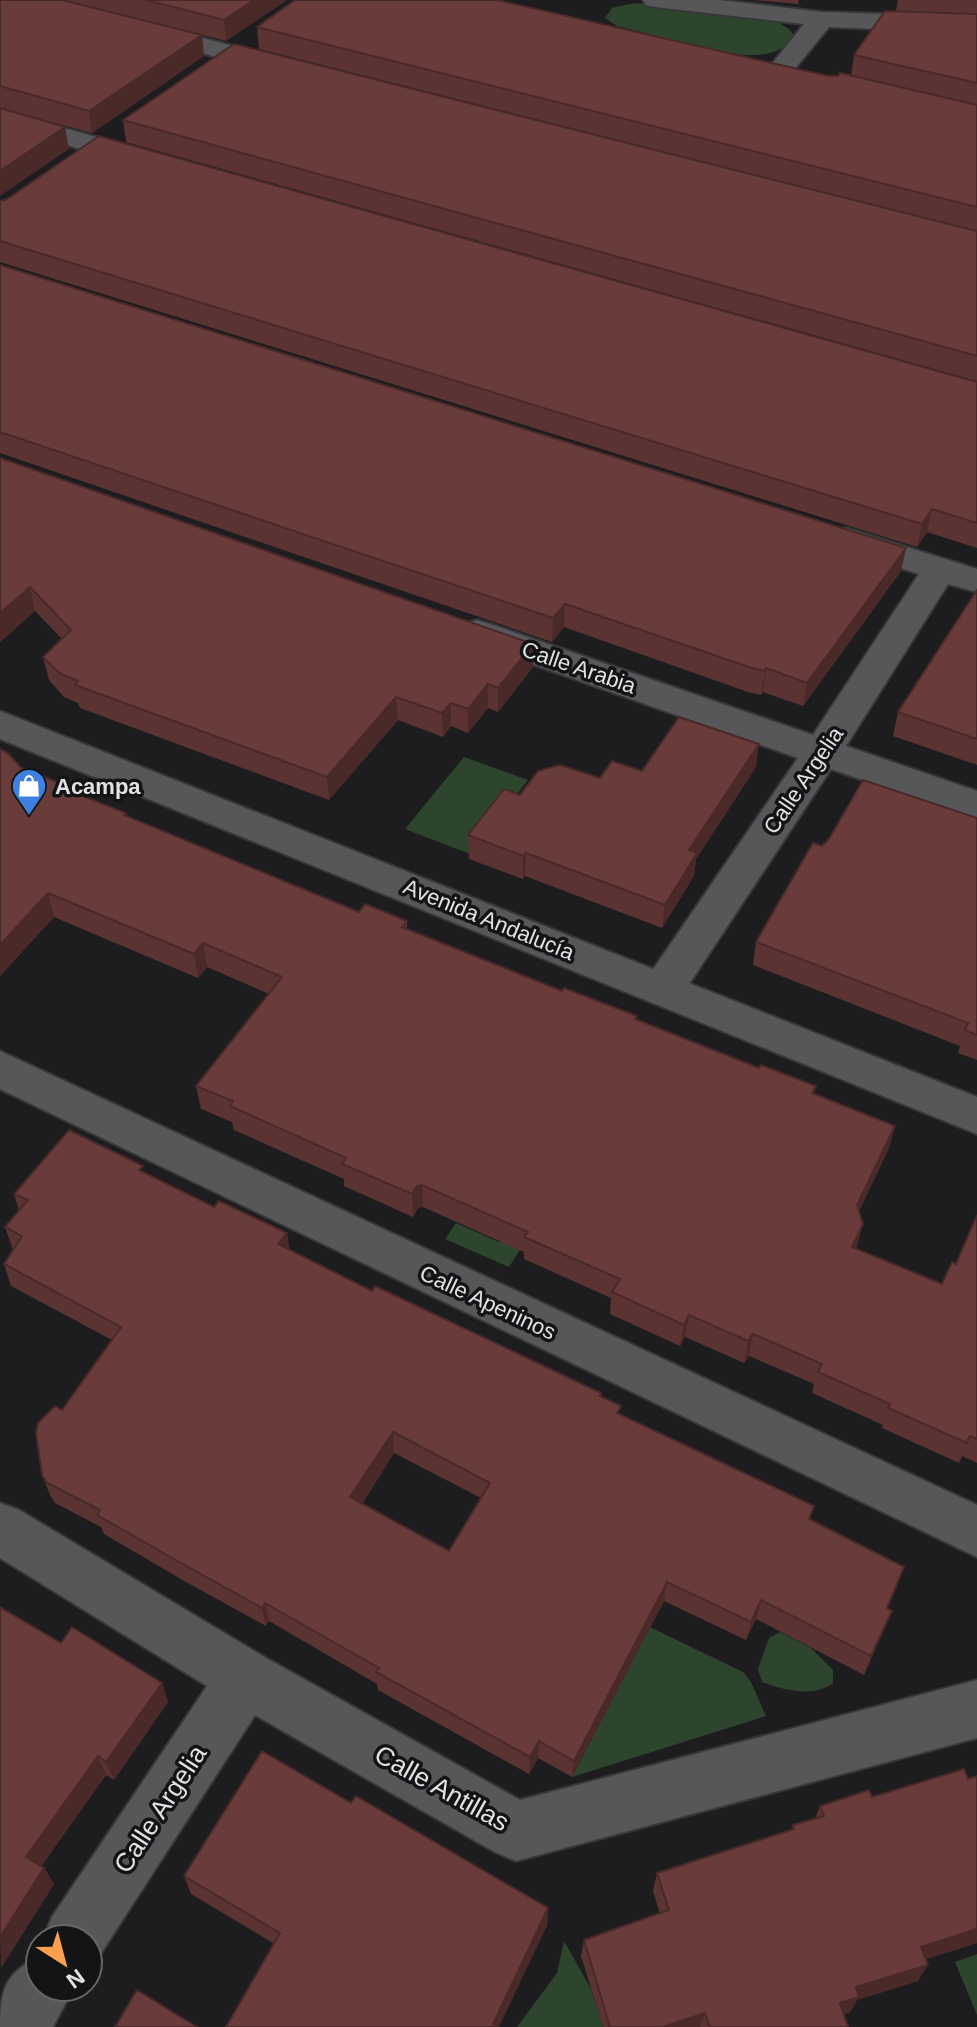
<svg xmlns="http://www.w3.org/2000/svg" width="977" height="2027" viewBox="0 0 977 2027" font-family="Arial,sans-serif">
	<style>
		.green { fill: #2e452d }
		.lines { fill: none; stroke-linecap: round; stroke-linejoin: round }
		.minor-casing { stroke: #373739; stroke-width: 4 }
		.tertiary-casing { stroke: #373739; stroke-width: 4 }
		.minor { fill: #57575a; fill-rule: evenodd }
		.tertiary { fill: #57575a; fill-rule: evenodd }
		.wall { fill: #5a3332; fill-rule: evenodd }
		.shaded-wall { fill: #4a2929 }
		.building { fill: #693b3a; stroke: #4a2929; stroke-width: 2; fill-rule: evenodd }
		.labels { text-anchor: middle; stroke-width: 7; stroke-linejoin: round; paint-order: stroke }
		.street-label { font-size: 22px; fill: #e2e2e4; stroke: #131416 }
		.poi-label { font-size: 22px; font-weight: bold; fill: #e2e2e4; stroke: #131416; text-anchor: start }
		.near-street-label { font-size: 26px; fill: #e2e2e4; stroke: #131416 }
	</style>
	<rect width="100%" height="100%" fill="#1d1d1f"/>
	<path class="green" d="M635 3C665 6 784 9 794 36 785 49 774 54 757 55 724 57 653 34 617 26L605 18 612 8Z
		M464 757 528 780 470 854 405 829Z
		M583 1150 509 1267 445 1239 456 1223 499 1242 533 1189Z
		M594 1600 743 1672 751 1682 766 1716 572 1777 638 1650Z
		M780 1632 811 1648 833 1670V1683C814 1698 783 1690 762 1682L758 1669 769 1638Z
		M564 1941 591 1989 603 2027H517L557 1973Z
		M977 1954V2015L955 1962Z"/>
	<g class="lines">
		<defs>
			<path id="minor" d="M643 0H720L822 12 977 17V33L829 27 789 76H771L767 70 804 24 655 7 646 5Z
				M146 23 290 61 294 66 290 71 281 74 137 36 133 31 137 26Z
				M0 110 157 154 161 160 157 166 147 168 0 126Z
				M846 528 977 569V592L948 584 846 746 977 791V820L831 769 678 1001 663 1005 648 1001 641 989 648 977 798 758 464 640 459 632 464 624 477 620 490 624 813 735 919 574 834 547 829 539 834 531Z
				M0 1051 977 1505V1557L0 1089Z
				M0 1503 19 1510 266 1658 520 1800 977 1680V1738L516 1861 495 1852 255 1715 96 1961 88 1964V1939H43L52 1917 207 1686 0 1558Z
				M40 1957V1987H74L53 2027H0C0 1992 5 1971 40 1957Z"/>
			<path id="tertiary" d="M0 711 977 1097V1134L0 739Z"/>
		</defs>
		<use href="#minor" class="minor-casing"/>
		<use href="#tertiary" class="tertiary-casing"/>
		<use href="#minor" class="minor"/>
		<use href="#tertiary" class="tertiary"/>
	</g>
	<path class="wall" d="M0 0 204 56 92 133 0 108Z
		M65 0H287L226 41Z
		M753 0H799L798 4Z
		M898 0H977V231L259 49 257 27 838 76H851L854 55 896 11Z
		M123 120 977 231V381L126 142Z
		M0 201 977 382V548L927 532 917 547 0 262Z
		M0 265 901 571 803 706 763 692 761 695 748 692 564 627 552 642 0 453Z
		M0 458 533 644V667L498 712 488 708 468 733 451 726 443 737 398 720 329 800 80 708 78 703 64 697 49 680 43 657 62 639 35 611 0 642Z
		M977 590V765L893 736 898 712Z
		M0 749 21 768 65 785 66 790 126 813 127 816 359 912 407 921V929L562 991 759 1068 816 1086 814 1094 895 1126 889 1148 859 1211 856 1249 942 1284 956 1264 977 1215V1463L962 1456 959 1463 882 1428 883 1425 812 1393 814 1384 749 1356 744 1363 685 1337 680 1346 610 1314 611 1298 524 1259V1252L423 1207 418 1208 413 1217 344 1186V1179L234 1130 232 1122 201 1109 196 1086 269 994 207 967 198 978 54 917 0 976Z
		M756 767 696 859 694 876 662 928 525 876 523 879 469 859 468 835 520 795 600 778 642 771Z
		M977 818V1060L958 1053 960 1046 753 965 756 942 822 846Z
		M144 1173 214 1207 287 1233 289 1250 372 1291 601 1396 620 1414 810 1520 887 1608 892 1611 864 1675 756 1619 746 1640 664 1601 572 1777 538 1758 529 1774 378 1690 377 1684 269 1621 266 1626 186 1582 104 1534 101 1527 55 1503 50 1495 42 1475 62 1410 112 1340 11 1286 4 1264 13 1250 5 1227 19 1210 14 1194ZM394 1453 481 1498 449 1551 362 1504Z
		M0 1607 61 1643 162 1683 168 1702 114 1780 106 1775 41 1866 44 1868 54 1884 1 1968Z
		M977 1776V1943L926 1959 918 1981 857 2000 850 2012 844 2014 848 2027H603L581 1956 584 1940 660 1914 653 1891 657 1873 791 1830 793 1825 815 1819 820 1806 968 1779Z
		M351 1803 548 1908 547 1926 275 1944 191 1894 184 1876Z"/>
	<path class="shaded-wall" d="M254 0H287L226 41 224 20Z
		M202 35 204 56 92 133 89 111Z
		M65 127 69 149 0 196V171Z
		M932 509 927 532 917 547 922 524Z
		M906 548 901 571 803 706 807 683Z
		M30 587 35 611 0 642V613Z
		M565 604 564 627 552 642 553 618Z
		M533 644V667L498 712V688Z
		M766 668 763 692 761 695 765 671Z
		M488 684V708L468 733V709Z
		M396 697 398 720 329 800 327 777Z
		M451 703V726L443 737 442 713Z
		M759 744 756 767 696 859 694 876 662 928 665 905 689 850Z
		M526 853 525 876 523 879V856Z
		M48 893 54 917 0 976V945Z
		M203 943 207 967 198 978 194 954Z
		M895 1126 889 1148 851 1228 857 1205Z
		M422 1185 423 1207 418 1208 413 1217 412 1194 417 1186Z
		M863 1224 857 1247 846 1269 852 1247Z
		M287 1233 290 1255 278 1244Z
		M689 1315 685 1337 680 1346 684 1325Z
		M753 1334 749 1356 744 1363 748 1341Z
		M393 1432 394 1453 353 1517 350 1497Z
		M667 1582 664 1601 572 1777 574 1761Z
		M761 1600 756 1619 746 1640 751 1622Z
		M265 1603 269 1621 266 1626 262 1608Z
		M892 1611 884 1629 864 1675 871 1656Z
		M162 1683 168 1702 114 1780 106 1762Z
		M539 1741 538 1758 529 1774 530 1757Z
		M98 1756 106 1775 36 1874 26 1857Z
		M44 1868 54 1884 1 1968 0 1937Z
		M548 1908 547 1926 499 2027 493 2024Z
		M977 1929V1943L911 1964 921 1947Z
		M928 1965 918 1981 857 2000 850 2012 831 2019 840 2003 856 1987Z
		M705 2013 700 2027H663Z"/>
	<path class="building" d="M0 0H62L202 35 89 111 0 86Z
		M146 0H254L224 20Z
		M295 0H497L828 76H838L840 73 977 105V207L257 27Z
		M885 11 977 14V83L854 55Z
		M234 44 977 231V356L123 120Z
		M0 108 65 127 0 171Z
		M99 136 977 382V523L932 509 922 524 0 241V201L7 199Z
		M0 265 906 548 807 683 766 668 765 671 752 668 565 604 553 618 0 432Z
		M0 458 533 644 498 688 488 684 468 709 451 703 442 713 396 697 327 777 75 685 78 681 59 673 43 657 71 630 30 587 0 613Z
		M977 590V739L898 712Z
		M679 717 759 744 689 850 697 853 665 905 526 853 523 856 468 835 504 789 520 795 538 771 560 765 600 778 612 761 642 771Z
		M0 749 8 753 21 768 65 785 62 788 126 813 124 815 359 912 365 904 407 921 402 927 562 991 564 988 637 1016 635 1019 759 1068 761 1065 816 1086 812 1093 895 1126 857 1205 863 1224 852 1247 942 1284 952 1262 956 1264 977 1215V1439L970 1436 967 1443 888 1408 890 1404 818 1372 822 1364 753 1334 748 1341 689 1315 684 1325 612 1292 620 1279 524 1237 528 1232 422 1185 417 1186 412 1194 342 1164 346 1158 230 1106 233 1101 196 1086 282 977 203 943 194 954 48 893 0 945Z
		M863 780 977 818V1035L965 1030 968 1023 756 942 813 843 822 846 829 839Z
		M69 1130 143 1166 139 1170 214 1207 219 1201 287 1233 278 1244 372 1291 375 1286 601 1393 600 1396 621 1406 617 1413 814 1506 809 1519 904 1567 887 1608 892 1611 871 1656 761 1600 751 1622 667 1582 574 1761 539 1741 530 1757 376 1672 379 1668 265 1603 262 1608 181 1563 97 1515 100 1510 47 1483 42 1475 36 1433 38 1423 55 1406 62 1410 121 1327 4 1264 22 1236 5 1227 28 1200 14 1194ZM393 1432 490 1483 449 1551 350 1497Z
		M0 1607 61 1643 72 1627 162 1683 106 1762 98 1756 26 1857 44 1868 0 1937Z
		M262 1751 351 1803 356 1796 548 1908 493 2024 499 2027H226L280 1933 184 1876Z
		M964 1769 968 1779 977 1776V1929L921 1947 928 1965 856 1987 859 1997 840 2003 848 2027H710L705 2013 663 2027H610L584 1940 669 1910 657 1873 794 1829 793 1825 824 1816 820 1806 869 1790 872 1797Z
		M137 1990 197 2027H115Z"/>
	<defs>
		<symbol id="shop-pin" viewBox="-11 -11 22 30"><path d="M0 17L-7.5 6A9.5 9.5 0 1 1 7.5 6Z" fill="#3f7fe0" stroke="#131416"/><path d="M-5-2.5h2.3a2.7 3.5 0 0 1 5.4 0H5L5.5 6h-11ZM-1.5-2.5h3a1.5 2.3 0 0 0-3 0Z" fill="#fff"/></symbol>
	</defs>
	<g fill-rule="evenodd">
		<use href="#shop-pin" x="9" y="766" width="40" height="54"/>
	</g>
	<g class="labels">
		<g class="street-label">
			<text transform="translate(579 667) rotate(19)" y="8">Calle Arabia</text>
			<text transform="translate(803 780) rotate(-56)" y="8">Calle Argelia</text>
			<text transform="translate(489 919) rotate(22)" y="8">Avenida Andalucía</text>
			<text transform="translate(488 1302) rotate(25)" y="8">Calle Apeninos</text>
		</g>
		<g class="poi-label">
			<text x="55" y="794">Acampa</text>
		</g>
		<g class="near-street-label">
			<text transform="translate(442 1788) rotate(29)" y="9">Calle Antillas</text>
			<text transform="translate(160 1809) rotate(-57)" y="9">Calle Argelia</text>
		</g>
	</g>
	<g transform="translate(64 1963) rotate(144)"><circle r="38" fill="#131416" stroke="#666668" stroke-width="2"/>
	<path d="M0-6L14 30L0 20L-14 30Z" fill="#fa9f4f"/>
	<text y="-12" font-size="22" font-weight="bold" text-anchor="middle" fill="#e2e2e4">N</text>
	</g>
</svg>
